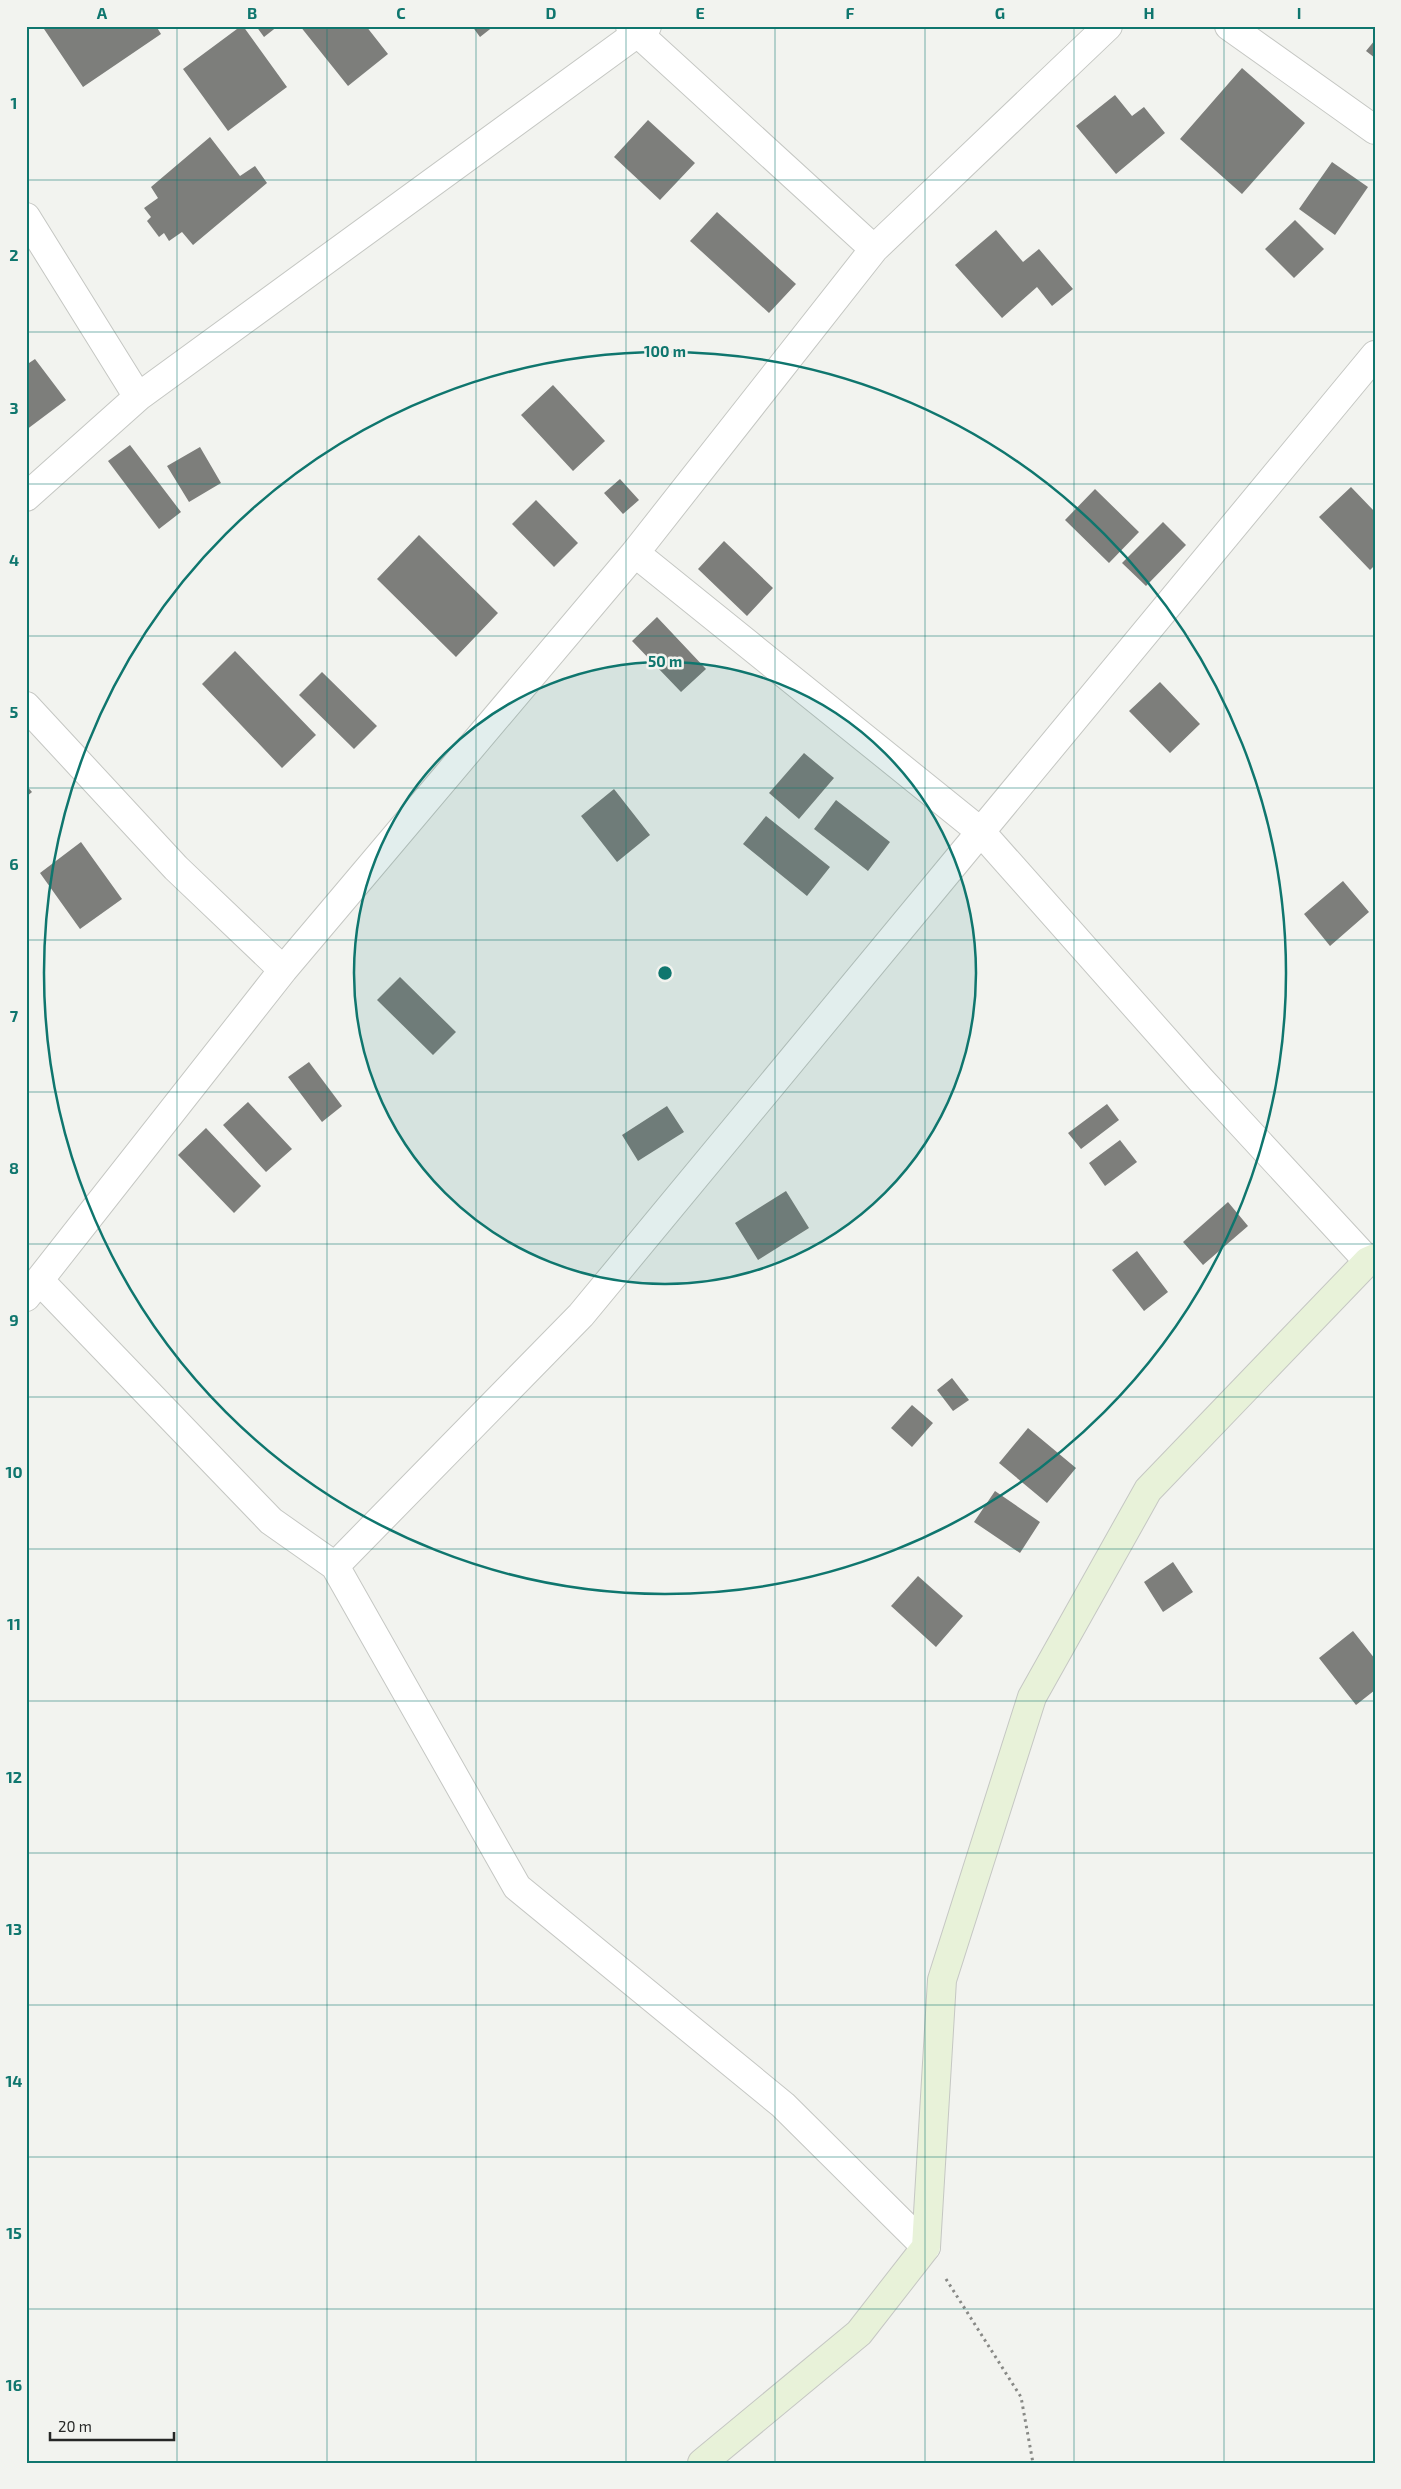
<svg xmlns="http://www.w3.org/2000/svg" width="1401" height="2489" viewBox="0 0 1401 2489" font-family="'Exo 2',sans-serif">
	<style>
		.building { fill: #7d7e7b }
		.lines { fill: none; stroke-linecap: round; stroke-linejoin: round }
		.street-casing { stroke: #c5c7c3; stroke-width: 30 }
		.secondary-casing { stroke: #c5c7c3; stroke-width: 30 }
		.path { stroke: #888986; stroke-width: 3; stroke-dasharray: 2.5 4; stroke-linecap: butt }
		.street { stroke: #fff; stroke-width: 28 }
		.secondary { stroke: #e8f2d9; stroke-width: 28 }
		.grid { fill: none; stroke: #0f766e; stroke-width: 1; stroke-opacity: 0.55 }
		.ring { fill: none; stroke: #0f766e; stroke-width: 2.5 }
		.centre { fill: #0f766e; stroke: #f2f3ef; stroke-width: 2.5 }
		.ring-label { font-size: 15px; text-anchor: middle; font-weight: bold; fill: #0f766e; stroke: #f2f3ef; stroke-width: 5; stroke-linejoin: round; paint-order: stroke }
		.neatline { fill: none; stroke: #0f766e; stroke-width: 2 }
		.grid-label { font-size: 16px; text-anchor: middle; font-weight: bold; fill: #0f766e }
	</style>
	<rect width="100%" height="100%" fill="#f2f3ef"/>
	<path class="building" d="M42 26H156L161 34 83 87Z
		M241 26H243L287 87 228 131 183 69Z
		M256 26H278L264 37Z
		M300 26H366L388 54 348 86Z
		M472 26H494L480 37Z
		M1375 40V58L1366 51Z
		M1242 68 1305 123 1242 194 1180 139Z
		M1115 95 1132 116 1144 107 1165 133 1116 174 1076 126Z
		M648 120 695 163 660 200 614 157Z
		M210 137 240 176 255 166 267 183 193 245 182 232 169 241 164 233 159 237 147 221 151 217 144 208 158 198 151 187Z
		M1332 162 1368 187 1335 235 1299 209Z
		M717 212 796 284 769 313 690 241Z
		M1295 220 1324 249 1294 278 1265 249Z
		M996 230 1023 262 1039 249 1073 289 1052 306 1037 287 1002 318 955 265Z
		M35 359 66 400 26 430V365Z
		M553 385 605 441 573 471 521 415Z
		M130 445 181 512 159 529 108 461Z
		M200 447 221 483 189 502 167 466Z
		M620 479 639 500 623 514 604 493Z
		M1351 487 1375 512V565L1370 570 1319 517Z
		M1095 489 1139 532 1109 563 1065 520Z
		M536 500 578 543 554 567 512 524Z
		M1163 522 1186 545 1146 586 1122 563Z
		M419 535 498 613 456 657 377 579Z
		M724 541 773 588 747 616 698 569Z
		M657 617 706 669 681 692 632 641Z
		M235 651 316 735 282 768 202 684Z
		M322 672 377 726 354 749 299 695Z
		M1160 682 1200 724 1170 753 1129 711Z
		M804 753 834 778 799 819 769 793Z
		M26 785 32 792 26 797Z
		M614 789 650 835 617 862 581 816Z
		M836 800 890 842 868 871 814 829Z
		M766 816 830 867 807 896 743 844Z
		M81 842 122 899 80 929 40 873Z
		M1343 881 1369 912 1330 946 1304 914Z
		M400 977 456 1032 433 1055 377 1000Z
		M309 1062 342 1106 322 1122 288 1077Z
		M248 1102 292 1149 266 1172 223 1125Z
		M1107 1104 1119 1120 1081 1149 1068 1133Z
		M667 1106 684 1132 638 1161 622 1135Z
		M206 1128 261 1186 234 1213 178 1155Z
		M1120 1140 1137 1162 1105 1186 1089 1163Z
		M786 1191 809 1228 758 1260 735 1223Z
		M1228 1202 1248 1226 1203 1265 1183 1242Z
		M1137 1251 1168 1292 1144 1311 1112 1270Z
		M952 1378 969 1400 953 1411 937 1390Z
		M912 1405 933 1423 912 1447 891 1428Z
		M1028 1428 1076 1468 1047 1503 999 1463Z
		M995 1491 1040 1522 1020 1553 974 1522Z
		M1173 1562 1193 1592 1163 1612 1144 1582Z
		M918 1576 963 1616 936 1647 891 1606Z
		M1353 1631 1375 1659V1690L1356 1705 1319 1658Z"/>
	<g class="lines">
		<defs>
			<path id="street" d="M630 26 874 249
				M1229 26 1375 130
				M26 217 138 397
				M26 497 138 397 647 26
				M635 553 981 832 1200 1079 1368 1261
				M26 706 176 868 283 970
				M40 1281 271 1521 335 1566 517 1887 783 2105 926 2247
				M26 1297 283 970 635 553 874 249 1108 26
				M335 1566 581 1315 1375 355"/>
			<path id="secondary" d="M702 2463 859 2333 926 2247 942 1980 1032 1697 1148 1490 1368 1261 1375 1258"/>
		</defs>
		<use href="#street" class="street-casing"/>
		<use href="#secondary" class="secondary-casing"/>
		<path class="path" d="M946 2279 1021 2397 1033 2463"/>
		<use href="#street" class="street"/>
		<use href="#secondary" class="secondary"/>
	</g>
	<path class="grid" d="M177 26V2463M327 26V2463M476 26V2463M626 26V2463M775 26V2463M925 26V2463M1074 26V2463M1224 26V2463M26 180H1375M26 332H1375M26 484H1375M26 636H1375M26 788H1375M26 940H1375M26 1092H1375M26 1244H1375M26 1397H1375M26 1549H1375M26 1701H1375M26 1853H1375M26 2005H1375M26 2157H1375M26 2309H1375"/>
	<circle cx="665" cy="973" r="311" fill="#0f766e" fill-opacity=".12"/>
	<g class="ring">
		<circle cx="665" cy="973" r="311"/>
		<circle cx="665" cy="973" r="621"/>
	</g>
	<circle cx="665" cy="973" r="8" class="centre"/>
	<g class="ring-label">
		<text x="665" y="357">100 m</text>
		<text x="665" y="667">50 m</text>
	</g>
	<rect width="1401" height="2489" fill="none" stroke="#f2f3ef" stroke-width="55"/>
	<path d="M50 2432v8h124v-8" fill="none" stroke="#262726" stroke-width="2.5"/>
	<text x="58" y="2432" font-size="15" fill="#262726" stroke="#f2f3ef" stroke-width="4" paint-order="stroke">20 m</text>
	<rect x="28" y="28" width="1346" height="2434" class="neatline"/>
	<g class="grid-label">
		<text x="102" y="19">A</text>
		<text x="252" y="19">B</text>
		<text x="401" y="19">C</text>
		<text x="551" y="19">D</text>
		<text x="700" y="19">E</text>
		<text x="850" y="19">F</text>
		<text x="1000" y="19">G</text>
		<text x="1149" y="19">H</text>
		<text x="1299" y="19">I</text>
		<text x="14" y="109">1</text>
		<text x="14" y="261">2</text>
		<text x="14" y="414">3</text>
		<text x="14" y="566">4</text>
		<text x="14" y="718">5</text>
		<text x="14" y="870">6</text>
		<text x="14" y="1022">7</text>
		<text x="14" y="1174">8</text>
		<text x="14" y="1326">9</text>
		<text x="14" y="1478">10</text>
		<text x="14" y="1630">11</text>
		<text x="14" y="1783">12</text>
		<text x="14" y="1935">13</text>
		<text x="14" y="2087">14</text>
		<text x="14" y="2239">15</text>
		<text x="14" y="2391">16</text>
	</g>
</svg>
